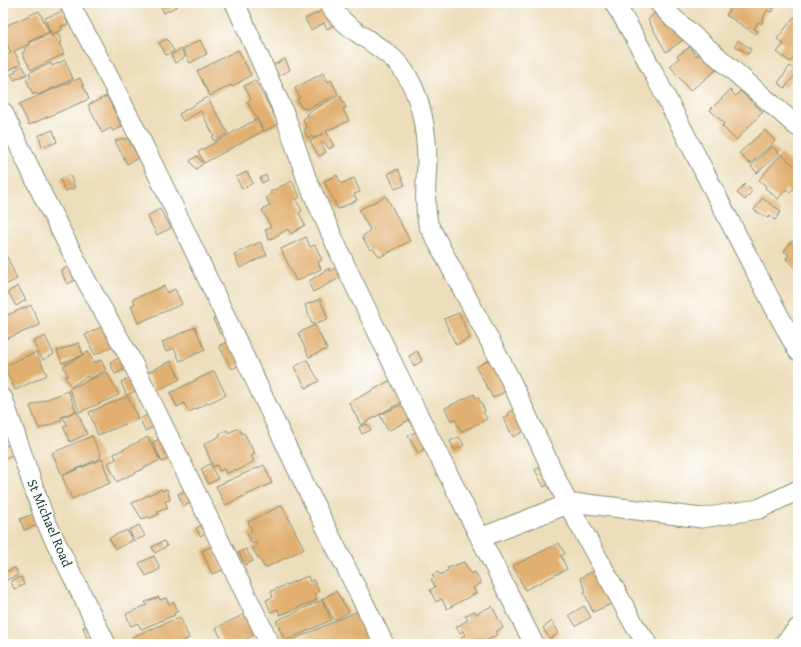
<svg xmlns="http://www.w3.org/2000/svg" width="801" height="647" viewBox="0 0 801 647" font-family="'Gentium Book Plus',serif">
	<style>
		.building { fill: #e1b071 }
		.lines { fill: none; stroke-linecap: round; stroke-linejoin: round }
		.street-casing { stroke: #868e78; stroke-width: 21 }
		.street { stroke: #fff; stroke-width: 19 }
		.labels { text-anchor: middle; stroke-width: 3; stroke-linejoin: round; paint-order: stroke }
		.street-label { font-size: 14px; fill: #1f3d34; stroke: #fff }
	</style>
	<rect width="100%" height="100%" fill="#fff"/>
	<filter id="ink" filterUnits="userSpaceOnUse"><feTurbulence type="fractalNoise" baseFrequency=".025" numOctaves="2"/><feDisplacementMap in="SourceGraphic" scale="8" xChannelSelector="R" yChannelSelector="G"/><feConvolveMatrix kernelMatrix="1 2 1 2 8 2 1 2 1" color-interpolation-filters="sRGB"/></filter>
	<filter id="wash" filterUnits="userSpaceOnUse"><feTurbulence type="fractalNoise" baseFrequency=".012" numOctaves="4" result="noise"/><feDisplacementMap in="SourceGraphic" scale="16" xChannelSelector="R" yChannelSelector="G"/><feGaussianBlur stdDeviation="0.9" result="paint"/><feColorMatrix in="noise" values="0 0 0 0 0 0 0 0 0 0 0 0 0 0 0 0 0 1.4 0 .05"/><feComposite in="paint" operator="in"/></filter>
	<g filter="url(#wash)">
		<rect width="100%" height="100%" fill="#eddebb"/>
		<g id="blocks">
			<path class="building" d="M159 3H183L164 13Z
				M734 3H776L771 12 767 10 761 24 758 22 754 29 758 31 756 34 726 15Z
				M329 7 338 23 327 29 324 23 311 30 305 19Z
				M658 10 686 38 666 52 648 20Z
				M39 11 49 32 28 42 29 44 14 51 21 64 7 71 3 62V57L11 53 6 42 3 27Z
				M63 11 68 24 61 26 62 30 51 34 50 32 52 31 50 32 45 18Z
				M794 17 798 20V58L795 56 790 62 777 52 784 44 777 39Z
				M50 33 53 38 52 35 57 33 62 42 59 43 64 54 31 70 22 53 25 51 24 49 30 45 29 43Z
				M167 39 174 51 166 55 159 43Z
				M200 40 207 54 190 63 183 49Z
				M738 40 751 49 748 54 735 46Z
				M690 47 696 56 705 49 719 68 690 91 670 66 679 58 677 56Z
				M181 49 185 57 175 63 171 55Z
				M238 50 251 75 232 87 231 85 210 96 197 71Z
				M285 59 290 70 277 77 272 66Z
				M65 60 73 79 38 95 37 93 33 95 26 79 31 77 29 73 51 63 52 66Z
				M23 66 27 74 14 80 11 74 16 72 15 70Z
				M790 66 797 72 785 88 778 83Z
				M323 73 328 82 331 80 338 94 306 110 304 107 302 109 297 99 300 98 295 88Z
				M80 78 89 99 29 125 19 104Z
				M255 80 279 124 264 131 247 101 251 99 244 86Z
				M730 90 736 96 740 91 763 112 736 140 722 126 724 123 710 110Z
				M340 95 346 108 343 109 349 121 326 131 334 146 329 149 324 142 321 143 326 152 319 156 310 141 324 133 314 138 312 136 308 138 304 130 307 128 303 119 308 116 307 113Z
				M107 96 122 127 113 131 111 128 102 133 88 105Z
				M207 97 228 133 214 141 212 137 214 136 201 111 183 121 179 114Z
				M257 119 263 131 204 163 198 152Z
				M53 130 57 142 42 147 39 135Z
				M765 130 775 141 750 164 739 153Z
				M123 138 124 140 128 138 138 158 127 164 115 141Z
				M772 146 779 153 757 173 751 166Z
				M781 154 798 169V183L790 193 786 189 778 199 765 188 766 186 759 180Z
				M197 156 203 164 196 169 190 161Z
				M398 169 405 185 395 189 388 174Z
				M247 172 253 183 242 189 236 177Z
				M70 175 75 188 65 191 60 179Z
				M266 175 268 180 262 183 260 178Z
				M337 175 341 184 354 178 360 192 354 194 357 200 338 209 324 181Z
				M292 181 300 197 296 200 302 211 299 213 305 225 291 234 288 229 269 240 265 230 271 227 262 210 270 206 266 197 272 194 270 192Z
				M745 184 752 191 745 200 737 193Z
				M386 196 410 241 380 257 373 249 370 250 362 237 370 230 359 210Z
				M762 198 781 211 775 220 770 216 768 218 754 210Z
				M160 209 171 228 157 235 147 216Z
				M306 237 310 247 315 245 322 260 318 262 321 269 296 281 281 249Z
				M798 240V265L796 268 786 259 789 255 784 251 792 241 795 244Z
				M260 242 267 255 240 268 234 254Z
				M7 257 17 279 3 286V259Z
				M76 263 82 277 67 284 61 270Z
				M340 265 345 275 313 292 308 282 329 268 330 271Z
				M18 286 26 300 16 306 8 292Z
				M164 286 167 293 175 289 182 304 138 323 131 306 135 304 133 299Z
				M320 299 328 319 312 324 305 305Z
				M31 305 40 325 3 340V317Z
				M459 313 470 338 456 345 444 319Z
				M219 317 226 332 220 334 213 319Z
				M315 325 327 349 309 357 298 333Z
				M103 326 116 345 95 355 85 335Z
				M195 327 205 350 180 361 174 348 166 352 162 342Z
				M45 336 54 354 43 360 33 342Z
				M228 341 241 364 232 369 219 346Z
				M79 343 83 355 62 363 57 351Z
				M417 351 422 361 414 366 409 356Z
				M36 352 47 375 15 390 4 366Z
				M88 352 94 363 101 360 106 370 89 379 87 376 71 387 65 377 68 375 63 366Z
				M494 357 511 388 493 398 476 367Z
				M120 358 124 370 115 374 110 362Z
				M307 360 319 381 306 388 294 367Z
				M171 361 180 379 156 391 147 373Z
				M214 371 226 395 189 412 184 403 177 407 170 393Z
				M107 372 119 395 80 412 69 389Z
				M133 377 138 390 126 395 121 382Z
				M393 379 405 400 361 425 349 403Z
				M68 391 76 411 61 417 62 420 39 429 30 406Z
				M474 394 476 398 478 397 485 411 483 412 487 419 461 432 455 419 451 421 445 408Z
				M128 396 138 419 98 435 89 412Z
				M407 402 415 417 388 431 380 415Z
				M517 408 524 431 513 437 504 418 509 415 508 413Z
				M77 411 87 434 70 442 63 426 67 425 63 417Z
				M151 413 157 425 145 431 140 419Z
				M367 424 371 430 362 434 359 427Z
				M239 428 242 434 244 433 255 454 251 456 254 461 237 471 236 469 226 474 224 469 219 471 217 465 213 467 204 444 220 436 219 434 227 430 228 433Z
				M419 430 429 446 418 453 408 436Z
				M92 436 101 456 99 459 62 475 52 453Z
				M148 437 160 460 117 482 108 463 116 459 114 454Z
				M163 437 172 457 162 462 153 442Z
				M459 437 464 445 455 450 450 441Z
				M10 444 14 454 3 459V447Z
				M102 459 110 483 72 499 62 476Z
				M210 464 218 479 208 484 201 469Z
				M547 464 555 481 544 487 535 470Z
				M264 465 272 483 225 505 216 486Z
				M161 489 162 491 167 489 170 500 165 501 168 508 157 512 159 514 150 518 148 517 142 519 132 503Z
				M189 489 195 501 183 506 178 494Z
				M282 505 304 549 265 568 252 548 257 545 256 542 252 544 247 534 252 531 248 522Z
				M39 512 43 523 24 530 20 519Z
				M139 525 145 536 134 541 129 530Z
				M202 525 206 533 200 536 196 528Z
				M127 530 132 541 115 549 109 538Z
				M164 541 167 546 155 553 152 547Z
				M559 543 565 554 561 556 567 569 525 590 513 566Z
				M213 546 223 570 212 574 202 551Z
				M246 549 253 561 245 565 239 553Z
				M154 556 160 569 146 576 139 563Z
				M464 562 471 574 475 572 481 583 473 588 476 593 447 609 442 599 436 602 430 590 435 587 431 579 434 578 432 575 438 572 440 575 448 570 447 568Z
				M15 568 18 575 4 581 3 573Z
				M598 569 614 603 593 612 584 592 586 591 580 578Z
				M308 576 310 582 314 580 319 592 314 594 317 600 280 615 278 609 271 612 266 600 273 597 271 591Z
				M21 577 24 585 14 589 11 581Z
				M336 591 349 612 334 620 322 599Z
				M159 597 160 600 166 598 169 604 174 602 178 611 174 613 175 615 141 629 138 623 131 626 126 614 147 605 145 602Z
				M322 600 331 620 285 641 276 621Z
				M492 606 503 628 495 632 497 635 483 643 481 639 471 644H465L461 637 465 635 463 631 460 633 456 627 468 620 465 616 474 611 476 614Z
				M584 606 591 617 576 626 569 615Z
				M362 609 378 644H287L286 643Z
				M247 613 256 634 235 644H224L216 628Z
				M180 617 189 638 176 644H135L132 637Z
				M552 621 559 633 550 639 543 628Z
				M94 623 99 636 88 641 83 627Z"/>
		</g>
	</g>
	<g filter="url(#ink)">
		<use href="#blocks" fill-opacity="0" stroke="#868e78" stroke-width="1"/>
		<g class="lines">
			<defs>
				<path id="street" d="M69 3C148 145 214 294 284 441 316 510 351 576 384 644
					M235 3 285 115 307 180 347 269 407 393 534 644
					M329 3C345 33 381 42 401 67 421 92 427 132 427 163 426 184 424 203 428 224L509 377 568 504 635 626 648 644
					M614 3C637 37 653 73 672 109 714 190 754 271 798 351
					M659 3 673 18 798 127
					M3 112 44 198 87 282 129 356 270 644
					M3 399 45 520 106 644
					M480 538 568 504H588L702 518 759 509 798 490
					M784 644 798 628"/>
			</defs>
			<use href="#street" class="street-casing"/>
			<use href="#street" class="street"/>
		</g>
	</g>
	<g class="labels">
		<g class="street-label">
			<text transform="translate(50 523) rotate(67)" y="5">St Michael Road</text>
		</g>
	</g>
	<rect width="801" height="647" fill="none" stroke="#fff" stroke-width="16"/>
</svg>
